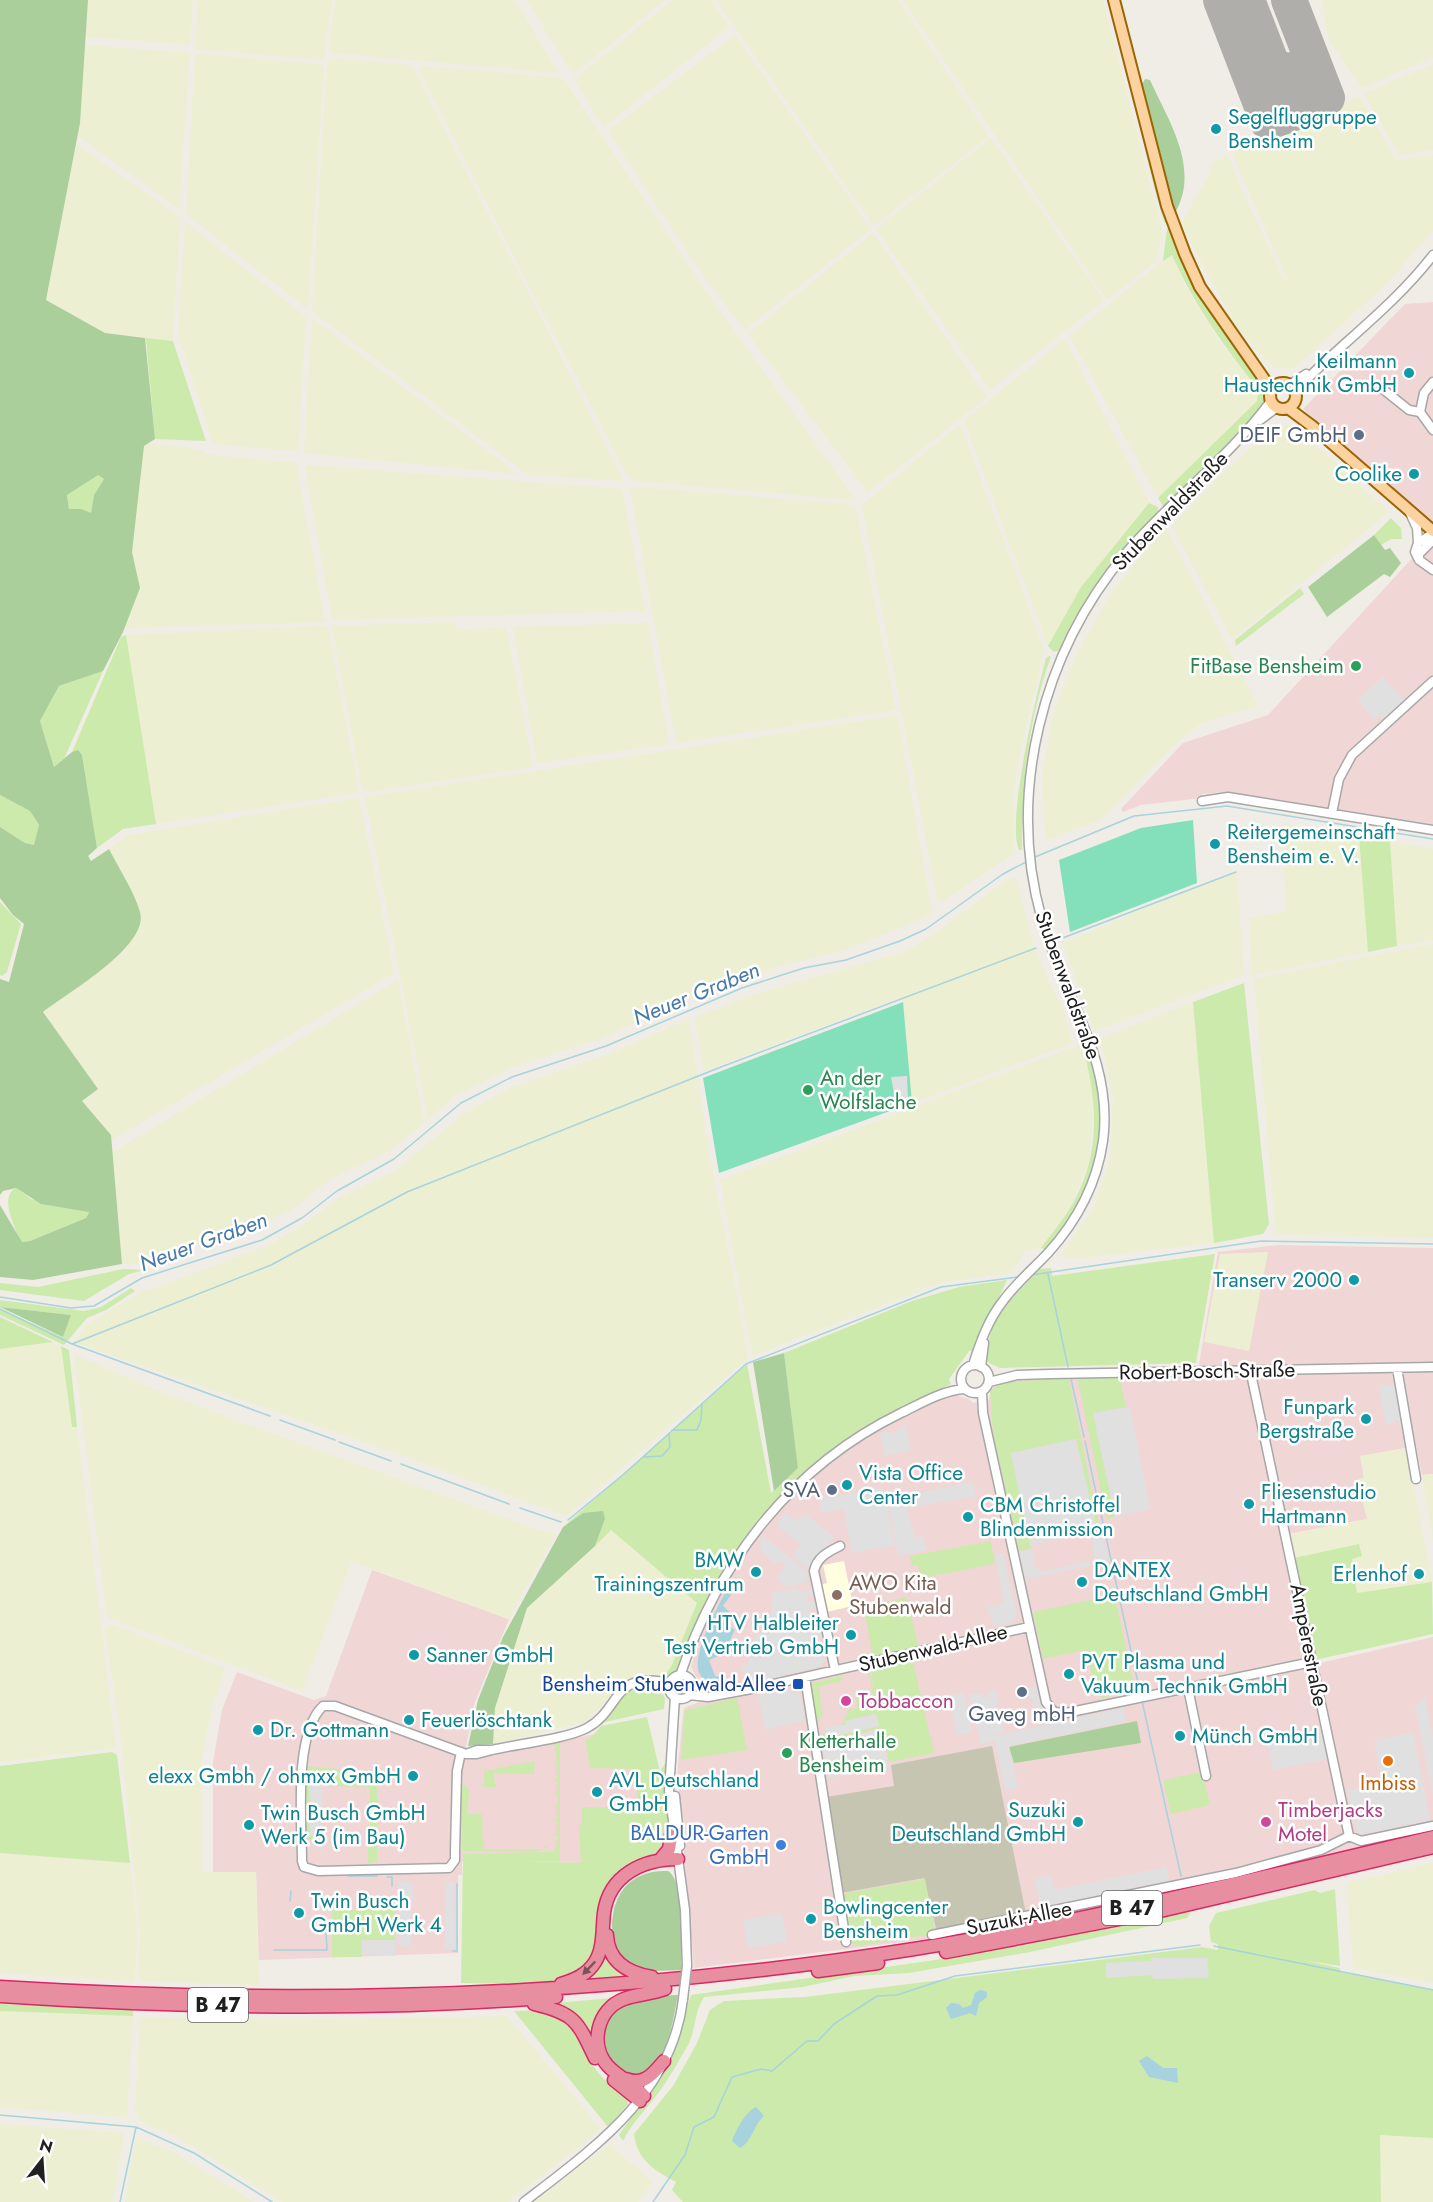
<svg xmlns="http://www.w3.org/2000/svg" width="1433" height="2202" viewBox="0 0 1433 2202" font-family="Jost,sans-serif">
	<style>
		.commercial { fill: #f1d6d6 }
		.education { fill: #ffffe0 }
		.construction { fill: #c5c5b1 }
		.farmland { fill: #edefd2 }
		.grass { fill: #cbeaac }
		.forest { fill: #abcf9b; fill-rule: evenodd }
		.pitch { fill: #84dfbb }
		.parking { fill: #e0e0e0 }
		.water { fill: #a7d2de }
		.lines { fill: none; stroke-linecap: round; stroke-linejoin: round }
		.stream { stroke: #a7d2de; stroke-width: 1.5 }
		.runway { stroke: #afaeaa; stroke-width: 36 }
		.minor-casing { stroke: #a7a7a7; stroke-width: 11 }
		.major-casing { stroke: #9b6600; stroke-width: 14 }
		.highway-casing { stroke: #db2666; stroke-width: 15 }
		.minor { stroke: #fff; stroke-width: 8 }
		.major { stroke: #fcd3a0; stroke-width: 10 }
		.highway { stroke: #e78ea0; stroke-width: 12 }
		.minor-bridge-casing { stroke: #a7a7a7; stroke-width: 11; stroke-linecap: butt }
		.minor-bridge { stroke: #fff; stroke-width: 8 }
		.oneway { fill: #7a525a }
		.culture-dot { fill: #0f9aa8; stroke: #fff; stroke-width: 2 }
		.service-dot { fill: #5c6f8a; stroke: #fff; stroke-width: 2 }
		.leisure-dot { fill: #2e9e5b; stroke: #fff; stroke-width: 2 }
		.education-dot { fill: #8d6e63; stroke: #fff; stroke-width: 2 }
		.transit-dot { fill: #1a4fb4; stroke: #fff; stroke-width: 2 }
		.hotel-dot { fill: #d1479c; stroke: #fff; stroke-width: 2 }
		.food-dot { fill: #e8710a; stroke: #fff; stroke-width: 2 }
		.shop-dot { fill: #3f7fe0; stroke: #fff; stroke-width: 2 }
		.labels { text-anchor: middle; stroke-width: 5; stroke-linejoin: round; paint-order: stroke }
		.shield { fill: #fff; stroke: #636363; stroke-width: 1.5 }
		.shield-label { font-size: 20px; font-weight: bold; fill: #202020 }
		.culture-label { font-size: 21px; fill: #0d838f; stroke: #fff; text-anchor: start }
		.service-label { font-size: 21px; fill: #4e5e75; stroke: #fff; text-anchor: end }
		.street-label { font-size: 21px; fill: #202020; stroke: #fff }
		.leisure-label { font-size: 21px; fill: #27864d; stroke: #fff; text-anchor: start }
		.education-label { font-size: 21px; fill: #785e54; stroke: #fff; text-anchor: start }
		.transit-label { font-size: 21px; fill: #164399; stroke: #fff; text-anchor: end }
		.hotel-label { font-size: 21px; fill: #b23c85; stroke: #fff; text-anchor: start }
		.food-label { font-size: 21px; fill: #c56008; stroke: #fff }
		.shop-label { font-size: 21px; fill: #366cbe; stroke: #fff; text-anchor: end }
		.water-label { font-size: 22px; font-style: italic; fill: #487aa8; stroke: #fff }
	</style>
	<rect width="100%" height="100%" fill="#f0ede6"/>
	<path class="commercial" d="M1433 302V828L1328 813 1279 800 1225 792 1202 794V798L1141 805 1123 812 1121 809 1183 743 1268 715 1416 554 1429 522 1303 409 1405 304Z
		M1278 1245 1433 1248V1474L1422 1475 1416 1446 1361 1456 1364 1478 1358 1480 1367 1519 1283 1535 1307 1666 1433 1637V1834L935 1938 694 1968 677 1776 683 1715 684 1708 699 1702 702 1687 691 1667 709 1611 753 1537 815 1471 883 1425 951 1394 969 1399 973 1403 989 1400 991 1390 999 1381 1198 1370 1218 1252Z
		M372 1570 509 1619 475 1702 466 1746 468 1760 648 1723 663 1827 581 1863 462 1861V1875H458V1953L259 1960 256 1872H213V1762L222 1710 237 1672 314 1700 326 1696Z"/>
	<path class="education" d="M844 1561 853 1606 826 1612 820 1585 827 1583 823 1565Z"/>
	<path class="construction" d="M992 1746 1026 1914 937 1932 924 1878 841 1893 826 1797 894 1786 891 1765Z"/>
	<path class="farmland" d="M88 0H193L190 44 85 37Z
		M198 0H332L324 60 195 49Z
		M336 0H515L558 73 332 53 329 51V44Z
		M527 0H665L575 73 571 72Z
		M672 0H711L729 27 604 127 573 78 578 77Z
		M716 0H898L989 136 874 226Z
		M903 0H1103L1162 231 1156 261 1107 300Z
		M1322 0H1433V57L1362 88 1328 39Z
		M735 35 871 229 745 330 706 280 608 131Z
		M85 45 190 53 179 209 78 136Z
		M199 54 317 64 324 67 308 309 186 214 195 55Z
		M331 58 410 65 414 69 624 481 528 475 312 311 327 63Z
		M1433 64V150L1399 155 1364 94Z
		M421 66 563 78 707 293 856 500 636 481 627 476 420 73Z
		M1359 96 1396 160 1433 155V231L1388 282 1307 357 1292 368 1280 369 1273 366 1235 326 1181 223 1210 174 1212 163 1228 155 1240 186 1285 282 1287 279 1232 153Z
		M991 138 1104 300 990 390 876 229Z
		M76 144 180 217 173 341 105 333 46 300Z
		M185 222 306 317 298 451 213 444 178 334Z
		M873 233 987 397 868 492 748 334Z
		M1171 254 1188 291 1219 341 1258 389V394L1257 401 1158 498 1070 336Z
		M312 318 518 474 304 453Z
		M1066 340 1149 503 1081 587 1048 646 964 421 1062 341Z
		M960 424 1044 649 1018 763 1014 791 1013 854 942 902 937 898 862 505Z
		M1283 425 1294 427 1304 434 1389 512 1232 639 1172 526 1220 476 1275 426Z
		M149 443 202 450 210 455 296 463 325 622 125 628 140 588 132 552 144 446Z
		M305 465 622 489 645 611 332 620Z
		M635 487 855 505 896 710 676 743 630 488Z
		M1166 528 1258 706 1202 723 1179 740 1101 819 1046 841 1042 777 1052 718 1062 691 1076 655 1115 587Z
		M452 622 459 630 506 627 533 767 366 792 362 789 332 626Z
		M648 623 669 744 537 763 513 627Z
		M321 626 328 627 358 787 357 793 156 824 126 635Z
		M894 716 898 718 932 912 926 917 843 951 782 965 697 995 599 1039 515 1066 454 1096 428 1119 365 797Z
		M359 798 394 973 112 1140 111 1135 82 1101 98 1089 43 1012 126 950 109 849 128 835Z
		M1281 824 1359 836 1368 952 1252 975 1249 918 1287 911Z
		M1390 841 1433 849V940L1397 946Z
		M1237 873 1244 975 1094 1031 1063 943 1176 895Z
		M1015 877 1036 952 1055 994 1061 1002 1070 1033 1071 1042 1067 1045 912 1103 902 997 704 1071 695 1018 749 996 904 952 930 937 1002 883Z
		M1433 944V1238L1276 1234 1254 979Z
		M398 980 424 1123 391 1150 329 1180 296 1207 257 1226 147 1263 122 1264 113 1152Z
		M1193 1002 1214 1243 1082 1258H1062L1061 1255 1094 1207 1111 1155 1113 1095 1100 1038Z
		M689 1019 709 1152 748 1354 746 1360 569 1514 564 1515 379 1447 73 1342 89 1323 138 1294 267 1246 300 1227 340 1197 396 1170 463 1114 512 1087 610 1054Z
		M1082 1044 1093 1084 1094 1101 1089 1161 1069 1210 1041 1248 1026 1250 1014 1269 1005 1274 942 1282 752 1356 720 1180Z
		M1268 1252 1249 1351 1204 1342 1220 1254Z
		M53 1342 61 1346 72 1427H77L116 1748 0 1762V1349Z
		M74 1354 156 1390 241 1422 542 1531 557 1533 508 1619 351 1561 302 1691 107 1617Z
		M1407 1448 1432 1582 1357 1593 1352 1558 1359 1544 1294 1558 1289 1534 1367 1519 1358 1479 1364 1478 1360 1456Z
		M1433 1474V1540L1422 1475Z
		M611 1529 697 1603 671 1667 661 1679 640 1676 622 1684 585 1722 493 1744 495 1708 527 1608Z
		M111 1624 225 1668 212 1707 201 1764 202 1872H256L259 1985 141 1981 138 1977 140 1933 122 1749 105 1628Z
		M0 1853 130 1863 138 1937 134 1981 0 1973Z
		M1433 1863V1983L1353 1968 1347 1883Z
		M0 2011 133 2016 127 2117 0 2107Z
		M507 2016 601 2129 508 2202H282L174 2135 145 2124 139 2120 135 2110 140 2018 326 2020Z
		M0 2124 124 2133 113 2202H0Z
		M1380 2135 1433 2138V2202H1381Z
		M136 2138 173 2152 254 2202H125Z
		M610 2144 652 2182 638 2202H534Z"/>
	<path class="grass" d="M1107 0H1111L1167 218 1165 224C1141 150 1133 73 1107 0Z
		M1171 227 1177 242 1267 389 1266 401 1243 429 1167 506H1163L1158 498 1257 401 1258 389C1224 346 1194 305 1172 255L1163 261 1167 229Z
		M146 338 173 341 206 441 155 439Z
		M97 474 104 479 94 495 91 514 81 509H69L67 495Z
		M1149 503 1158 507V515L1134 540 1062 649 1054 652 1048 646 1081 587Z
		M1391 518 1401 528 1402 539H1391L1381 545 1374 535Z
		M1300 588 1304 594 1236 646 1235 640Z
		M126 635 156 824 123 829 97 848 82 755 72 752 121 637Z
		M1049 656 1051 657C1028 719 1022 784 1022 850H1019C1006 821 1037 693 1046 658Z
		M103 671 64 759 54 767 40 721 59 686Z
		M0 795 30 811 39 825 35 845 25 843 0 827Z
		M1359 836 1390 841 1397 946 1368 952Z
		M0 902 21 924 7 972 2 976 0 975Z
		M1244 983 1269 1224 1263 1234 1214 1243 1193 1002Z
		M1085 1042 1099 1082 1101 1130 1094 1167 1080 1206 1047 1250 1041 1248C1050 1235 1061 1223 1069 1210 1102 1157 1098 1102 1082 1044Z
		M16 1188 31 1199 89 1211 86 1218 30 1241 21 1242C12 1222 0 1196 16 1188Z
		M1215 1254 1196 1363 1000 1368 989 1363 985 1355C990 1318 1014 1295 1039 1269L1051 1268 1052 1276Z
		M123 1269 145 1270 129 1274 84 1301 0 1290V1283L38 1287Z
		M1007 1280 973 1353 970 1350 949 1379 951 1384C859 1428 786 1474 729 1561 720 1575 712 1591 705 1605 699 1618 685 1666 677 1673 673 1677 667 1679 661 1679L671 1667 697 1603 611 1530 595 1546 605 1519 583 1513 563 1527 747 1364 771 1493 798 1468 784 1353 912 1301 959 1287Z
		M131 1288 135 1291 106 1310 87 1318 64 1345 0 1315V1309L63 1337 71 1315 0 1307V1300L84 1311 101 1307Z
		M0 1317 53 1342 0 1349Z
		M61 1346 69 1350 77 1427H72Z
		M1119 1376 1126 1407 1093 1413 1115 1517 1107 1519 1077 1377Z
		M1069 1379 1100 1530 1097 1531 1076 1439 1011 1453 1031 1549 1019 1551 993 1433 990 1392 999 1382Z
		M991 1541 995 1564 921 1578 918 1565 912 1566 910 1556Z
		M1359 1544 1362 1556 1352 1559 1357 1593 1432 1582 1433 1634 1315 1660 1294 1558Z
		M1115 1595 1135 1691 1101 1698 1098 1683 1093 1679 1086 1650 1043 1659 1033 1612Z
		M906 1597 919 1648 873 1657 864 1608Z
		M913 1661 934 1753 889 1762 882 1728 818 1742V1735L825 1734 826 1738 879 1726 876 1714 845 1721V1725H842L850 1708 854 1710 858 1703 855 1700 859 1693 869 1702 874 1701 869 1674H865L864 1671 869 1669 877 1701 871 1670Z
		M844 1675 839 1685V1682L820 1686 821 1713 824 1712 819 1721H815L810 1689 813 1683Z
		M646 1685 660 1687 665 1699 664 1709 596 1724C610 1707 622 1687 646 1685Z
		M737 1698 747 1750 681 1760 685 1710Z
		M647 1717 661 1776V1770L666 1762 668 1843 663 1852 617 1878C610 1903 602 1952 584 1970 564 1989 489 1983 461 1983L463 1854 552 1852 557 1846V1836L553 1834 557 1833V1821H553L557 1819V1808L553 1807 557 1806V1794H553L557 1792V1781L553 1780 557 1778V1767H553L557 1765 554 1743 560 1742V1861H505L581 1863 579 1825H582V1807L637 1808V1769L590 1768 585 1739 591 1738 601 1726Z
		M112 1752 117 1755 130 1863 0 1853V1766Z
		M525 1759 527 1763 535 1761 534 1774 493 1773 496 1787H483L485 1768 489 1771 500 1768V1764L502 1768 514 1765 513 1762 516 1765 525 1763Z
		M306 1766 377 1773V1861L368 1864V1842H365V1826H370V1787L324 1786 323 1774 309 1773 310 1836H314V1839L306 1840Z
		M1202 1772 1210 1805 1171 1814 1163 1780Z
		M462 1785H466L469 1792 467 1814H482L483 1849H544V1846L548 1848 534 1852 462 1851Z
		M925 1879 935 1931 928 1935 858 1946 850 1942 841 1894Z
		M1335 1889 1340 1966 1302 1960 1340 1968V1972L1433 1989V2138L1380 2135 1381 2202H683L672 2190 676 2182C654 2170 637 2160 634 2134L673 2086 697 2043 710 2010 724 2001 805 1997 1202 1947 1218 1950V1944L1211 1942 1209 1926 1216 1913 1315 1890 1320 1893Z
		M332 1910H396L395 1940H362V1957H332Z
		M1192 1911 1187 1918 1030 1952 909 1973 854 1976 803 1987 704 1997C694 2012 696 2030 688 2045 678 2062 668 2081 656 2096 644 2112 631 2124 623 2141L619 2135 666 2069 691 1995 935 1960Z
		M604 1947 609 1961 630 1978 580 1982Z
		M613 1998 596 2044 555 2005V2003Z
		M0 2004 133 2010V2016L0 2011Z
		M514 2011C538 2010 564 2012 578 2034 583 2044 586 2055 592 2064 601 2078 613 2088 627 2096L628 2104 608 2127Z"/>
	<path class="forest" d="M0 0H88L80 123 46 300 105 333 145 338 155 439 144 446 132 552 140 588 123 632 103 671 59 686 40 721 54 767 72 752 78 750 82 755 97 848 88 856 91 861 109 849C119 869 134 891 140 912 150 946 66 994 43 1012L98 1089 82 1101 111 1135 122 1264 33 1280 0 1277V1205L22 1242 30 1241 86 1218 89 1212 41 1204 16 1188 3 1191 0 1195V979L9 982 24 924 13 915 0 898V827L25 843 34 845 39 825 30 811 0 795ZM98 475 104 479 94 495 91 513 81 509H69L67 495Z
		M1145 79 1150 80C1168 120 1200 167 1176 211H1172L1141 86Z
		M1374 535 1385 550 1390 548 1401 563 1390 577 1384 574 1327 617 1308 587Z
		M0 1307 71 1315 63 1337Z
		M784 1353 798 1468 774 1491 753 1362Z
		M603 1511 605 1519 595 1546 527 1608 495 1708 493 1744 468 1746 478 1700 503 1637 563 1527 583 1513Z
		M1137 1721 1141 1743 1014 1763 1009 1747Z
		M668 1871C686 1882 682 1949 681 1970 665 1970 645 1974 631 1965 603 1948 608 1896 633 1880 645 1872 655 1871 668 1871Z
		M678 1995C674 2015 668 2058 649 2070 612 2094 580 2025 624 2003 639 1995 662 1996 678 1995Z"/>
	<path class="pitch" d="M1193 820 1197 883 1070 932 1059 860 1141 828Z
		M903 1002 912 1103 719 1173 703 1078Z"/>
	<path class="parking" d="M1383 677 1405 701 1384 720 1379 715 1374 719 1357 700Z
		M907 1076 908 1099 896 1104 891 1077Z
		M1396 1385 1403 1425H1399L1398 1419 1386 1426 1379 1386Z
		M1130 1407 1150 1509 1115 1517 1093 1413Z
		M903 1425H906L911 1450 885 1456 880 1432 895 1433Z
		M1076 1439 1097 1531 1030 1545 1011 1453Z
		M972 1482 976 1496 907 1508 914 1537 923 1536 927 1550 898 1556 888 1500Z
		M882 1487 895 1545 852 1553 844 1509 821 1513 819 1499Z
		M785 1513 798 1521 805 1514 834 1537 808 1569 792 1555 801 1545 776 1525Z
		M1102 1535 1109 1562 1026 1579 1019 1552 1033 1549 1034 1567H1038L1040 1572 1095 1560 1092 1539Z
		M764 1537 808 1572 807 1582 788 1587 776 1579 786 1565 780 1561 776 1564 759 1550 762 1546 759 1542Z
		M1003 1553 1017 1615 1012 1623 994 1627 987 1607 1004 1603 995 1554Z
		M798 1588 800 1592 813 1589 815 1594 806 1596 809 1603 816 1601 817 1608 810 1609 812 1617 819 1615 820 1620 812 1622 814 1630 822 1629 823 1634 815 1636 817 1643 825 1642 826 1647 819 1649 820 1653 823 1652 826 1661 821 1662 822 1666 783 1675 780 1671 782 1678 753 1681 751 1678 744 1679 742 1667 746 1666 751 1655 750 1647 755 1636 760 1632 770 1630 769 1616 773 1608 771 1593Z
		M1039 1684 1042 1696 1038 1697 1039 1702H1043L1047 1722 1035 1725 1032 1698H1029L1027 1689Z
		M793 1689 794 1694 799 1693 805 1720 765 1730 764 1725 767 1724H764L760 1706 763 1704H760L758 1696Z
		M996 1690 999 1705 995 1706 998 1717H1002L1005 1732 993 1734V1736L1123 1708 1126 1722 1009 1746 1018 1788 1005 1790 995 1741 980 1744 975 1716 978 1715 977 1709H972L969 1695 982 1693 983 1698 989 1697 988 1691Z
		M964 1693 972 1732 957 1735 949 1696Z
		M1425 1696 1433 1738V1797L1415 1707Z
		M876 1714 879 1726 826 1738V1727L845 1725V1721Z
		M882 1730 889 1769 828 1778 822 1742Z
		M1413 1732 1430 1820 1358 1835 1347 1791 1383 1784 1374 1741Z
		M1322 1733 1327 1759 1273 1770 1268 1744Z
		M310 1774H322L323 1849H319V1836H310Z
		M1166 1867 1169 1881 1041 1907 1035 1879 1051 1875 1054 1890Z
		M398 1882H411L413 1886 411 1945H398L399 1937 403 1936H398L399 1910H404L399 1909 398 1897 404 1896 399 1895Z
		M445 1882H454L455 1949H445Z
		M782 1914 787 1941 748 1948 743 1920Z
		M361 1940H395V1956L362 1954Z
		M1151 1958H1207L1209 1978 1153 1979 1152 1975 1106 1978V1963L1151 1961Z"/>
	<path class="water" d="M729 1592 731 1595 723 1606 732 1614 726 1624 735 1630 723 1654 709 1660 715 1676 721 1677 722 1685 719 1687 707 1686C704 1680 699 1674 698 1669 695 1649 716 1610 725 1593Z
		M980 1990 987 1992V1997L979 2003 976 2016 970 2013 951 2019 946 2008 951 2003 959 2004 963 2008 971 2005 975 1993Z
		M1147 2056 1163 2068H1177L1178 2083 1149 2077 1139 2061Z
		M756 2107 764 2116C754 2124 752 2142 740 2148L732 2141C736 2130 745 2112 756 2107Z"/>
	<g class="lines">
		<path class="stream" d="M1035 857 1134 816 1227 806 1433 839
			M1060 939 1236 872
			M1048 1274 1068 1367
			M1031 1275 1261 1241 1433 1244
			M0 1297 71 1308 94 1306 142 1278 262 1240 302 1218 337 1191 394 1159 461 1103 512 1077 606 1046 742 988 804 968 846 960 900 941 926 929 1003 874 1028 861
			M0 1309 72 1344 270 1416
			M72 1344 271 1265 407 1192 721 1067 1036 948
			M1071 1379 1084 1437
			M280 1420 335 1440
			M672 1430H697L701 1420 702 1404
			M1085 1441 1099 1507
			M339 1442 391 1461
			M644 1457 662 1456 670 1447 669 1434
			M401 1464 509 1504
			M520 1508 561 1522
			M1101 1514 1140 1692
			M568 1520 624 1474 746 1364 941 1287 1018 1277
			M1142 1701 1181 1876
			M348 1876H377
			M387 1877H392V1886
			M290 1901 291 1891
			M1214 1946 1433 1990
			M274 1950H327L326 1932
			M453 1951H457V1884
			M0 2115 136 2127 194 2153 272 2202
			M120 2202 136 2127
			M653 2202 685 2155 694 2127 714 2117 732 2077 761 2069 772 2071 807 2041H818L834 2024 877 1996 897 1995 955 1976 1200 1945"/>
		<path class="runway" d="M1221 0 1268 122 1291 114 1247 0
			M1289 0 1327 98 1305 108 1290 70"/>
		<defs>
			<path id="minor" d="M1433 382 1424 393 1420 412 1433 430
				M1289 385 1306 374
				M1384 390 1409 410 1420 412
				M1295 391C1339 345 1394 306 1433 255
				M1260 420 1276 408
				M1410 513 1417 528 1418 543
				M1433 533 1418 543 1415 552 1419 560 1433 570
				M1419 560V554L1430 543 1433 536
				M1202 801 1228 797 1433 830
				M1332 813 1339 779 1352 755 1433 681
				M961 1379a14 14 0 1 1 28 0a14 14 0 1 1-28 0Z
				M973 1365C980 1343 988 1320 1003 1301 1016 1283 1033 1269 1048 1253 1077 1221 1097 1183 1103 1141 1114 1060 1063 995 1042 920 1006 793 1042 653 1126 553 1171 500 1229 458 1270 402
				M981 1367 984 1343
				M1397 1368 1416 1479
				M1250 1369 1349 1836 1361 1841 1433 1826
				M989 1382 1017 1375 1050 1374 1433 1367
				M982 1392 983 1413 1046 1702 1054 1712 1066 1713 1312 1662
				M835 1670 814 1571C817 1557 828 1552 840 1546
				M669 1687a12 12 0 1 1 24 0a12 12 0 1 1-24 0Z
				M680 1676C718 1562 792 1466 901 1413 920 1404 943 1390 965 1389
				M805 1677 846 1942
				M1188 1688 1206 1776
				M689 1695 708 1697 751 1689 1029 1627
				M675 1697 669 1791 685 1910 687 1966
				M492 1750C517 1744 566 1739 587 1728 622 1709 611 1670 670 1683
				M461 1752 457 1771 455 1852V1860L449 1868 318 1871 304 1867 302 1861C302 1822 293 1734 323 1706H335L466 1754H477L492 1750H477L466 1754
				M675 1796 680 1846
				M932 1935 1236 1873 1321 1850 1349 1836
				M524 2202C594 2148 672 2094 683 1999"/>
			<path id="major" d="M1114 0 1167 206 1185 254 1200 287 1271 389
				M1270 396a13 13 0 1 1 26 0a13 13 0 1 1-26 0Z
				M1288 408 1312 426 1433 531"/>
			<path id="highway" d="M660 1860 669 1849 672 1830
				M607 1935C608 1962 628 1973 652 1977
				M946 1952 1156 1912 1433 1847
				M818 1971 878 1963
				M561 1984C574 1980 587 1975 595 1962 604 1948 602 1929 604 1913 609 1875 643 1859 678 1859
				M0 1987C305 2006 612 1997 914 1949 1089 1921 1261 1877 1433 1837
				M0 1996C185 2008 372 2012 556 1997
				M534 2004C575 2014 577 2020 595 2058
				M626 2079C644 2086 653 2074 664 2061
				M614 2080 640 2101
				M644 2096C634 2083 619 2078 608 2066 589 2045 597 2009 624 1999 637 1994 652 1994 665 1989"/>
		</defs>
		<use href="#minor" class="minor-casing"/>
		<use href="#major" class="major-casing"/>
		<use href="#highway" class="highway-casing"/>
		<use href="#minor" class="minor"/>
		<use href="#major" class="major"/>
		<use href="#highway" class="highway"/>
		<defs>
			<path id="minor-bridge" d="M683 1999 687 1966"/>
		</defs>
		<use href="#minor-bridge" class="minor-bridge-casing"/>
		<use href="#minor-bridge" class="minor-bridge"/>
	</g>
	<defs><path id="oneway-solid" d="M-6-.8H1V-3.2L6.5 0L1 3.2V.8H-6Z" transform="scale(1.5)"/></defs>
	<use class="oneway" href="#oneway-solid" transform="translate(589 1968) rotate(134)"/>
	<g class="culture-dot">
		<circle cx="1216" cy="129" r="6"/>
		<circle cx="1409" cy="373" r="6"/>
		<circle cx="1414" cy="474" r="6"/>
		<circle cx="1215" cy="844" r="6"/>
		<circle cx="1354" cy="1280" r="6"/>
		<circle cx="1366" cy="1419" r="6"/>
		<circle cx="847" cy="1485" r="6"/>
		<circle cx="1249" cy="1504" r="6"/>
		<circle cx="968" cy="1517" r="6"/>
		<circle cx="756" cy="1572" r="6"/>
		<circle cx="1419" cy="1574" r="6"/>
		<circle cx="1082" cy="1582" r="6"/>
		<circle cx="851" cy="1635" r="6"/>
		<circle cx="414" cy="1655" r="6"/>
		<circle cx="1069" cy="1674" r="6"/>
		<circle cx="409" cy="1720" r="6"/>
		<circle cx="258" cy="1730" r="6"/>
		<circle cx="1180" cy="1736" r="6"/>
		<circle cx="413" cy="1776" r="6"/>
		<circle cx="597" cy="1792" r="6"/>
		<circle cx="1078" cy="1822" r="6"/>
		<circle cx="249" cy="1825" r="6"/>
		<circle cx="299" cy="1913" r="6"/>
		<circle cx="811" cy="1919" r="6"/>
	</g>
	<g class="service-dot">
		<circle cx="1359" cy="435" r="6"/>
		<circle cx="832" cy="1490" r="6"/>
		<circle cx="1022" cy="1692" r="6"/>
	</g>
	<g class="leisure-dot">
		<circle cx="1356" cy="666" r="6"/>
		<circle cx="808" cy="1090" r="6"/>
		<circle cx="787" cy="1753" r="6"/>
	</g>
	<circle class="education-dot" cx="837" cy="1595" r="6"/>
	<rect class="transit-dot" x="792" y="1678" width="12" height="12" rx="3"/>
	<g class="hotel-dot">
		<circle cx="846" cy="1701" r="6"/>
		<circle cx="1266" cy="1822" r="6"/>
	</g>
	<circle class="food-dot" cx="1388" cy="1761" r="6"/>
	<circle class="shop-dot" cx="781" cy="1845" r="6"/>
	<g class="labels">
		<g class="shield">
			<rect x="1102" y="1891" width="60" height="34" rx="4.5"/>
			<rect x="188" y="1988" width="60" height="34" rx="4.5"/>
		</g>
		<g class="shield-label">
			<text x="1132" y="1915">B 47</text>
			<text x="218" y="2012">B 47</text>
		</g>
		<g class="culture-label">
			<text x="1228" y="124">Segelfluggruppe<tspan x="1228" dy="24">Bensheim</tspan></text>
			<text x="1397" y="368" text-anchor="end">Keilmann<tspan x="1397" dy="24">Haustechnik GmbH</tspan></text>
			<text x="1402" y="481" text-anchor="end">Coolike</text>
			<text x="1227" y="839">Reitergemeinschaft<tspan x="1227" dy="24">Bensheim e. V.</tspan></text>
			<text x="1342" y="1287" text-anchor="end">Transerv 2000</text>
			<text x="1354" y="1414" text-anchor="end">Funpark<tspan x="1354" dy="24">Bergstraße</tspan></text>
			<text x="859" y="1480">Vista Office<tspan x="859" dy="24">Center</tspan></text>
			<text x="1261" y="1499">Fliesenstudio<tspan x="1261" dy="24">Hartmann</tspan></text>
			<text x="980" y="1512">CBM Christoffel<tspan x="980" dy="24">Blindenmission</tspan></text>
			<text x="744" y="1567" text-anchor="end">BMW<tspan x="744" dy="24">Trainingszentrum</tspan></text>
			<text x="1094" y="1577">DANTEX<tspan x="1094" dy="24">Deutschland GmbH</tspan></text>
			<text x="1407" y="1581" text-anchor="end">Erlenhof</text>
			<text x="839" y="1630" text-anchor="end">HTV Halbleiter<tspan x="839" dy="24">Test Vertrieb GmbH</tspan></text>
			<text x="426" y="1662">Sanner GmbH</text>
			<text x="1081" y="1669">PVT Plasma und<tspan x="1081" dy="24">Vakuum Technik GmbH</tspan></text>
			<text x="421" y="1727">Feuerlöschtank</text>
			<text x="270" y="1737">Dr. Gottmann</text>
			<text x="1192" y="1743">Münch GmbH</text>
			<text x="401" y="1783" text-anchor="end">elexx Gmbh / ohmxx GmbH</text>
			<text x="609" y="1787">AVL Deutschland<tspan x="609" dy="24">GmbH</tspan></text>
			<text x="1066" y="1817" text-anchor="end">Suzuki<tspan x="1066" dy="24">Deutschland GmbH</tspan></text>
			<text x="261" y="1820">Twin Busch GmbH<tspan x="261" dy="24">Werk 5 (im Bau)</tspan></text>
			<text x="311" y="1908">Twin Busch<tspan x="311" dy="24">GmbH Werk 4</tspan></text>
			<text x="823" y="1914">Bowlingcenter<tspan x="823" dy="24">Bensheim</tspan></text>
		</g>
		<g class="service-label">
			<text x="1347" y="442">DEIF GmbH</text>
			<text x="820" y="1497">SVA</text>
			<text x="1022" y="1721" text-anchor="middle">Gaveg mbH</text>
		</g>
		<g class="street-label">
			<text transform="translate(1170 511) rotate(-46)" y="7">Stubenwaldstraße</text>
			<text transform="translate(1068 985) rotate(70)" y="7">Stubenwaldstraße</text>
			<text transform="translate(1207 1371) rotate(-1)" y="7">Robert-Bosch-Straße</text>
			<text transform="translate(1309 1645) rotate(79)" y="7">Ampèrestraße</text>
			<text transform="translate(933 1648) rotate(-13)" y="7">Stubenwald-Allee</text>
			<text transform="translate(1019 1918) rotate(-11)" y="7">Suzuki-Allee</text>
		</g>
		<g class="leisure-label">
			<text x="1344" y="673" text-anchor="end">FitBase Bensheim</text>
			<text x="820" y="1085">An der<tspan x="820" dy="24">Wolfslache</tspan></text>
			<text x="799" y="1748">Kletterhalle<tspan x="799" dy="24">Bensheim</tspan></text>
		</g>
		<g class="education-label">
			<text x="849" y="1590">AWO Kita<tspan x="849" dy="24">Stubenwald</tspan></text>
		</g>
		<g class="transit-label">
			<text x="786" y="1691">Bensheim Stubenwald-Allee</text>
		</g>
		<g class="hotel-label">
			<text x="858" y="1708">Tobbaccon</text>
			<text x="1278" y="1817">Timberjacks<tspan x="1278" dy="24">Motel</tspan></text>
		</g>
		<g class="food-label">
			<text x="1388" y="1790">Imbiss</text>
		</g>
		<g class="shop-label">
			<text x="769" y="1840">BALDUR-Garten<tspan x="769" dy="24">GmbH</tspan></text>
		</g>
		<g class="water-label">
			<text transform="translate(696 993) rotate(-22)" y="8">Neuer Graben</text>
			<text transform="translate(203 1241) rotate(-20)" y="8">Neuer Graben</text>
		</g>
	</g>
	<g transform="translate(42 2160) rotate(17)" stroke="#ffffff" stroke-width="4.5" paint-order="stroke">
	<path d="M0-4.5L10 22L0 15L-10 22Z" fill="#202020"/>
	<text y="-9" font-size="16" font-weight="bold" text-anchor="middle" fill="#202020">N</text>
	</g>
</svg>
